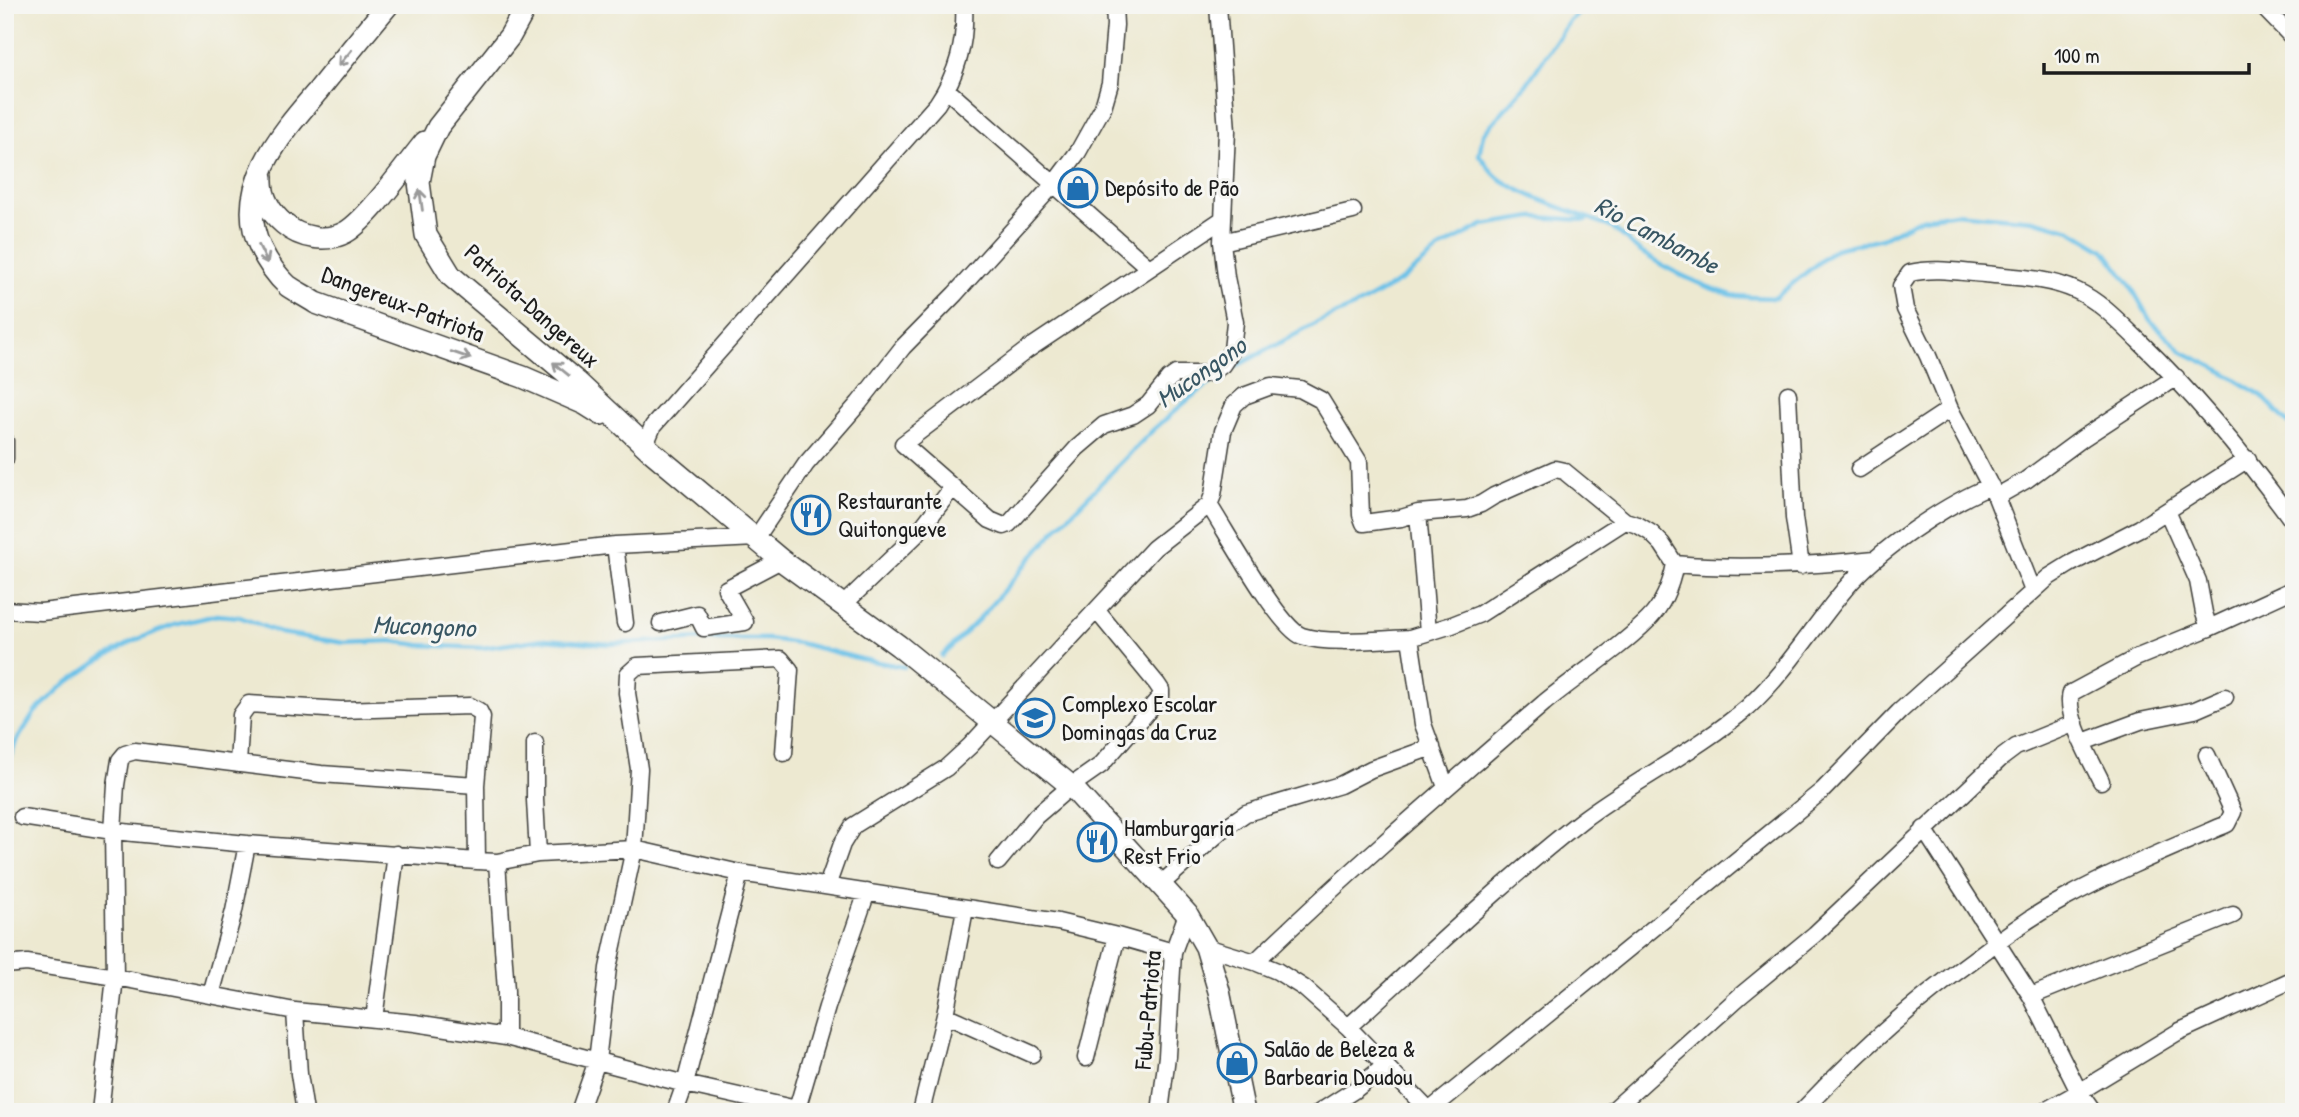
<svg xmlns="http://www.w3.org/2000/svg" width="2299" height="1117" viewBox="0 0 2299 1117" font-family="'Patrick Hand',sans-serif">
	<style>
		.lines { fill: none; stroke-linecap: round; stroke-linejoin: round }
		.stream { stroke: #6bc1e8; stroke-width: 4.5 }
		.minor-casing { stroke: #3b3b37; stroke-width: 19 }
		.tertiary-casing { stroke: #3b3b37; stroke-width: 24 }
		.minor { stroke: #fff; stroke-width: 16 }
		.tertiary { stroke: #fff; stroke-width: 21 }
		.oneway { stroke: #999 }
		.labels { text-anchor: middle; stroke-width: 6; stroke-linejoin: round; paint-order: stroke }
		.poi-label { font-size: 24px; fill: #1c1c1c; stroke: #f6f6f2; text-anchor: start }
		.street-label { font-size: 24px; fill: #1c1c1c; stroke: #f6f6f2 }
		.water-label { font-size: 26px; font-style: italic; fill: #385663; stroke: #f6f6f2 }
	</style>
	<rect width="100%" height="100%" fill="#f6f6f2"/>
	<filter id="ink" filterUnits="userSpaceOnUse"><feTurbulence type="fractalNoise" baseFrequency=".0143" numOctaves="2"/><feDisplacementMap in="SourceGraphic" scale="14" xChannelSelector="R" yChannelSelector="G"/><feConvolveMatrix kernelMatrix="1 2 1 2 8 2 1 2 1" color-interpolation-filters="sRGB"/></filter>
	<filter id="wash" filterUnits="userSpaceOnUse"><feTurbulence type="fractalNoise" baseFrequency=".00686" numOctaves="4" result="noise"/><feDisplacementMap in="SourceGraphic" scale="28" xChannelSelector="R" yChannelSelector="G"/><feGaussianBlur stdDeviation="1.57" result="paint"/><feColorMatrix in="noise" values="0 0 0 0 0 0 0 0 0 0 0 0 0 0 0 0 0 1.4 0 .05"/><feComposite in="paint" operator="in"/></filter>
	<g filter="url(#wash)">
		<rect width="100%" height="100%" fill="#ede9d1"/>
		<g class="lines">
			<path class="stream" d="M1589 5 1570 20 1526 85 1483 134 1479 155C1486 163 1492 174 1500 179 1533 201 1572 210 1608 226 1622 232 1629 244 1641 252 1666 269 1703 287 1732 295 1746 298 1761 297 1775 298L1835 249 1882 238 1922 218 1956 213 2032 220 2071 230 2104 250 2129 283 2150 320 2183 352 2224 372 2261 395 2294 429
				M942 656 979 619 1058 527 1153 430 1190 398 1231 369 1317 323 1360 304 1402 280 1441 248 1483 225 1534 217 1586 220
				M5 770 16 742 35 712 63 686 97 662 133 641 174 625 217 615 240 617 280 633 345 643 391 641 420 645 482 648 544 639 609 644 703 639H767L799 643 861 659 904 667"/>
		</g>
	</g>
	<g filter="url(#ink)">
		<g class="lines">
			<defs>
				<path id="minor" d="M1218 5 1227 131 1222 242 1226 277 1235 322 1232 350 1222 365 1214 371 1204 374H1176L1169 379 1148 405 1133 415 1104 425 1077 448 1009 524 1004 526 990 520 903 444 1027 350 1223 219
					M2261 5 2294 39
					M947 90 1149 268
					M1222 242 1353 211
					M1788 394 1794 518 1801 566
					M5 440V459
					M649 447 647 440 653 426 937 104C958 73 966 42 964 5
					M1859 469 1950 409
					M1996 497 2026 480 2083 438 2176 377
					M1209 505C1225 529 1279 628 1302 636 1329 645 1380 639 1410 638
					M1418 513 1428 632
					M615 545 625 623
					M1675 564C1742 570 1808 566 1875 559
					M2033 591 1996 497 1950 409 1928 356 1905 309 1901 286 1910 273C1934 267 1959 272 1984 274 2014 277 2049 278 2077 291 2101 302 2120 323 2139 341 2197 397 2247 458 2294 523
					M843 605 916 535 953 487
					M5 610 41 612 615 545 756 538 806 464 859 403 903 347 955 294 1054 184 1078 152 1103 107 1110 83 1115 25 1114 5
					M661 623 697 614 704 628 745 622 726 589 781 560
					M2209 628 2294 589
					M2083 742 2140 721 2195 710 2225 697
					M535 743V800L538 854
					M238 764 241 715 249 704 341 710 470 706 479 711 482 717 476 785 477 861
					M2101 781C2091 760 2064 714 2071 693L2138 657 2209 628 2204 613 2198 581 2167 511
					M1446 787 1423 724 1410 638 1452 625 1480 614 1625 521
					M22 817 113 831 247 844 477 861 497 862 538 854 634 849 740 873 1058 922 1117 936 1173 952
					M1924 829 2031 996 2079 1092 2093 1112
					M497 862 506 991V1037
					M998 862 1036 816 1071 786 1101 765 1161 696V690L1157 684 1097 611
					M1161 884 1227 826 1246 813 1340 785 1371 769 1432 747
					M827 886 842 844 853 826 946 768 970 746 1154 548 1209 505 1213 495 1223 431 1234 405 1244 396 1271 386 1300 389 1321 400 1359 462 1361 515 1364 523 1401 518 1418 513 1467 509 1481 504 1494 496 1555 469 1564 471 1625 521 1638 525 1651 533 1662 544 1675 564C1671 585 1664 604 1648 620 1617 651 1578 675 1544 703 1446 788 1348 872 1255 962
					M1206 947 1255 962 1277 971 1304 988 1348 1027 1430 1112
					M5 965 27 963 115 977 295 1011 415 1023 506 1037 685 1084 810 1112
					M211 995 234 911 247 844
					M2031 996 2233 915
					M295 1011 299 1074 305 1112
					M945 1015 1032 1054
					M374 1019 396 854
					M1348 1027C1425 958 1500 884 1582 820 1635 780 1697 751 1748 707 1786 672 1812 628 1845 589 1877 551 1946 504 1991 486
					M1086 1058 1117 936
					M797 1109 827 1007 867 892
					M1429 1111 1823 790 1899 712 2049 577 2070 564 2140 528 2248 459
					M100 1112 115 977 113 831 116 785 120 760 125 754 135 751 321 774 476 785
					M579 1112 597 1061 608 968 634 849 639 769 627 693 628 674 637 666 781 659 790 670 784 753
					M675 1112 685 1084 740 873
					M921 1112 945 1015 965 909
					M1160 1112 1167 1056 1173 952 1187 914
					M1320 1112 1356 1089 1386 1065
					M1611 1112 1740 996 1815 934 2000 759 2016 747 2075 723
					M1801 1112C1855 1055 1909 1006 1973 960 2001 939 2030 917 2062 900 2115 871 2171 848 2227 824L2233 812 2207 755
					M2043 1112 2079 1092 2178 1032 2294 979"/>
				<path id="tertiary" d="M388 5C364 34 340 63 317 92 281 134 233 188 260 247 267 262 276 275 288 286 297 292 307 297 316 303L523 377 585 404 601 414
					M527 5 510 36 438 127 424 156 419 182 426 235 451 276 577 382 652 452 781 560 899 646 1071 786 1187 914 1206 947 1219 991 1244 1112
					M262 177C261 196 270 212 284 224 300 238 326 243 346 232 368 219 407 164 425 142"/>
			</defs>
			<use href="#minor" class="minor-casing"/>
			<use href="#tertiary" class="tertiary-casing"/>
			<use href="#minor" class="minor"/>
			<use href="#tertiary" class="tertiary"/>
		</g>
		<defs><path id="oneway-shaft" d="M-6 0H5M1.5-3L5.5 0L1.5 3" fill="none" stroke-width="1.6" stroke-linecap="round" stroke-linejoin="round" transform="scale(1.75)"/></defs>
		<g class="oneway">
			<use href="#oneway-shaft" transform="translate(345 58) rotate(130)"/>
			<use href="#oneway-shaft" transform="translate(421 200) rotate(-98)"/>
			<use href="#oneway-shaft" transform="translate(263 254) rotate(64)"/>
			<use href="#oneway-shaft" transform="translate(461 355) rotate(19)"/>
			<use href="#oneway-shaft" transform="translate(561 369) rotate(-141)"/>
		</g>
	</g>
	<defs>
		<symbol id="shop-ring" viewBox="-11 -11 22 22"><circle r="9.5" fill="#f6f6f2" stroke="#1f6fb2" stroke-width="1.5"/><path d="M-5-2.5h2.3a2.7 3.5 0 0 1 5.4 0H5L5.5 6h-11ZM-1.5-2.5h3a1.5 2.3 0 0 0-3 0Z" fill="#1f6fb2"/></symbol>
		<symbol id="restaurant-ring" viewBox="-11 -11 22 22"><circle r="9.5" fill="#f6f6f2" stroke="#1f6fb2" stroke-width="1.5"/><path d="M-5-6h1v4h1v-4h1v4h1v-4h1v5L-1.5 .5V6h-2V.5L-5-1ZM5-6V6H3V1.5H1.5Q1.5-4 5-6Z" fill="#1f6fb2"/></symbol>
		<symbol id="school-ring" viewBox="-11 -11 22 22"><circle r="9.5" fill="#f6f6f2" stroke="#1f6fb2" stroke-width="1.5"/><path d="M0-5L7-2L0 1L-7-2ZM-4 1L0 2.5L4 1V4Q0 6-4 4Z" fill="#1f6fb2"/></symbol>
	</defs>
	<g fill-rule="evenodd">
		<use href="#shop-ring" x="1056" y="166" width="44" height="44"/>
		<use href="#restaurant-ring" x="789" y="493" width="44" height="44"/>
		<use href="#school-ring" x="1013" y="696" width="44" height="44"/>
		<use href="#restaurant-ring" x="1075" y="820" width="44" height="44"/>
		<use href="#shop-ring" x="1215" y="1041" width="44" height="44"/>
	</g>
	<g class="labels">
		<g class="poi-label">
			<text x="1105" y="196">Depósito de Pão</text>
			<text x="838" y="509">Restaurante<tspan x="838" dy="28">Quitongueve</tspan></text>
			<text x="1062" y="712">Complexo Escolar<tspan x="1062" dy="28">Domingas da Cruz</tspan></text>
			<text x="1124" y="836">Hamburgaria<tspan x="1124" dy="28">Rest Frio</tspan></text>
			<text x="1264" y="1057">Salão de Beleza &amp;<tspan x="1264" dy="28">Barbearia Doudou</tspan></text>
		</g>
		<g class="street-label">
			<text transform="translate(403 304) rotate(21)" y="8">Dangereux-Patriota</text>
			<text transform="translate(532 306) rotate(42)" y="8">Patriota-Dangereux</text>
			<text transform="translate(1148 1010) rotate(-85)" y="8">Fubu-Patriota</text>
		</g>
		<g class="water-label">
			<text transform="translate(1657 235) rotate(28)" y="9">Rio Cambambe</text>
			<text transform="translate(1201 372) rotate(-35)" y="9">Mucongono</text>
			<text transform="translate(424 626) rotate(2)" y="9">Mucongono</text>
		</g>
	</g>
	<rect width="2299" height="1117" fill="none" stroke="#f6f6f2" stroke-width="28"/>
	<path d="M2044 63v10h205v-10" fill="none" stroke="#1c1c1c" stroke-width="3.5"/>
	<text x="2054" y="63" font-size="21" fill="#1c1c1c" stroke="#f6f6f2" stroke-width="5" paint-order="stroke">100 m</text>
</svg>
